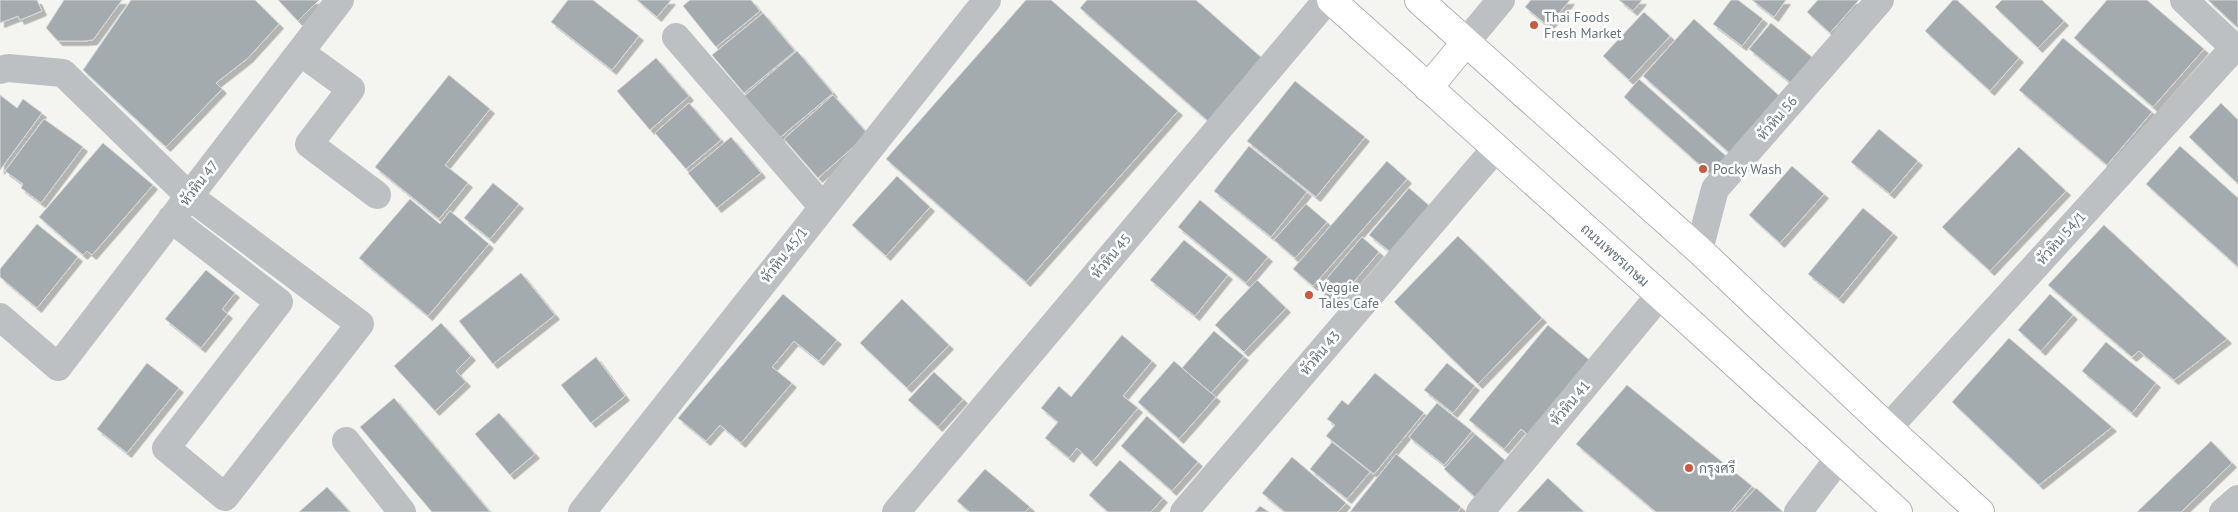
<svg xmlns="http://www.w3.org/2000/svg" width="2238" height="512" viewBox="0 0 2238 512" font-family="'PT Sans',Sarabun,sans-serif">
	<style>
		.building { fill: #a4abaf; stroke: #d6d6d4; filter: url(#shadow) }
		.lines { fill: none; stroke-linecap: round; stroke-linejoin: round }
		.major-casing { stroke: #b0b4b7; stroke-width: 30 }
		.minor { stroke: #bcc0c2; stroke-width: 28 }
		.major { stroke: #fff; stroke-width: 28 }
		.poi-dot { fill: #cc5a3a; stroke: #fff; stroke-width: 2 }
		.labels { text-anchor: middle; stroke-width: 5; stroke-linejoin: round; paint-order: stroke }
		.poi-label { font-size: 14px; fill: #67747e; stroke: #fff; text-anchor: start }
		.street-label { font-size: 14px; fill: #67747e; stroke: #fff }
	</style>
	<defs>
		<filter id="shadow"><feDropShadow dx="4.5" dy="4.5" stdDeviation="0" flood-color="#0004"/></filter>
	</defs>
	<rect width="100%" height="100%" fill="#f4f4f1"/>
	<path class="building" d="M0 0H37L42 11 20 20 18 16 0 23Z
		M64 0H122L93 40 84 41H58L46 28Z
		M131 0H255L279 24 248 58 216 83 222 89 166 147 83 70Z
		M278 0H319L298 21Z
		M568 0H593L639 36 612 70 551 22Z
		M637 0H671L657 17Z
		M690 0H751L760 11 716 47 683 6Z
		M1026 0H1051L1178 111 1026 282 886 159Z
		M1087 0H1196L1263 59 1208 121 1080 8Z
		M1531 0H1570L1548 26 1525 7Z
		M1619 0H1642L1633 11Z
		M1731 0H1738L1763 19 1742 46 1713 24Z
		M1752 0H1786L1774 17Z
		M1818 0H1859L1830 33 1807 12Z
		M1953 0H1957L2019 58 1990 91 1925 31Z
		M2002 0H2042L2064 21 2038 48 1995 7Z
		M2107 0H2147L2204 49 2153 107 2074 38Z
		M2208 0H2238V28Z
		M1644 12 1670 36 1629 80 1603 56Z
		M763 13 795 51 744 93 712 55Z
		M1694 19 1785 101 1734 157 1643 76Z
		M1771 23 1813 58 1792 84 1749 49Z
		M2063 38 2152 112 2107 165 2019 90Z
		M797 51 833 93 777 140 742 98Z
		M656 58 689 96 650 130 617 91Z
		M449 75 490 109 445 165 468 183 439 219 375 167Z
		M1639 79 1726 156 1710 174 1624 97Z
		M1295 81 1365 137 1316 197 1247 141Z
		M0 95 17 108 23 99 42 113 0 170Z
		M833 95 868 134 818 178 784 139Z
		M689 103 721 140 686 169 655 133Z
		M2221 103 2238 120V184L2189 137Z
		M44 119 83 147 41 203 21 188 23 184 5 171Z
		M1879 129 1918 161 1890 194 1851 162Z
		M731 137 761 173 717 208 688 173Z
		M103 143 153 185 92 255 87 251 83 255 39 217Z
		M1249 146 1307 192 1271 237 1214 191Z
		M2180 146 2238 198V267L2146 184Z
		M2019 147 2066 191 1990 271 1942 227Z
		M1387 161 1407 179 1313 286 1293 269Z
		M1792 166 1824 194 1780 243 1749 215Z
		M897 176 930 207 886 256 852 225Z
		M493 183 519 204 490 239 464 218Z
		M1409 188 1432 208 1393 254 1369 235Z
		M410 199 440 224 450 211 489 244 428 316 359 258Z
		M1200 200 1268 257 1246 283 1178 227Z
		M1306 204 1327 222 1295 258 1274 240Z
		M1863 208 1893 233 1839 299 1808 274Z
		M37 224 78 257 37 308 0 277V269Z
		M2104 225 2227 339 2174 380 2139 351 2132 357 2048 285Z
		M1458 236 1542 318 1478 384 1394 302Z
		M1362 237 1379 252 1335 304 1318 289Z
		M1184 240 1228 275 1195 316 1150 280Z
		M206 270 235 293 222 309 228 314 201 348 165 319Z
		M521 273 555 315 493 364 459 321Z
		M1257 280 1286 308 1244 352 1215 325Z
		M783 294 837 340 819 361 794 341 772 367 792 383 741 443 720 425 706 441 678 418Z
		M2050 294 2073 315 2041 351 2018 330Z
		M902 299 949 345 907 388 860 343Z
		M441 323 471 356 456 371 466 382 435 411 394 366Z
		M1548 325 1594 364 1531 437 1521 429 1504 449 1469 420Z
		M1214 331 1244 356 1211 393 1182 368Z
		M1122 335 1152 361 1123 396 1138 408 1092 462 1077 448 1069 458 1045 438 1058 422 1041 408 1059 386 1071 397Z
		M2009 338 2112 427 2039 485 1952 402Z
		M2106 342 2156 383 2132 413 2082 371Z
		M596 357 625 396 591 423 561 385Z
		M1174 361 1216 397 1179 439 1138 402Z
		M147 363 179 388 127 453 97 429Z
		M1447 363 1475 386 1453 413 1424 390Z
		M934 372 963 399 938 427 908 400Z
		M1375 373 1424 413 1374 474 1326 436 1335 425 1327 419 1342 400 1348 405Z
		M1627 385 1752 486 1730 512H1656L1576 444Z
		M394 398 490 512H432L360 427Z
		M1437 403 1472 431 1444 465 1409 437Z
		M499 413 535 454 510 475 475 434Z
		M1147 416 1198 462 1172 491 1121 446Z
		M1475 434 1507 462 1475 497 1444 469Z
		M2211 441 2232 463 2181 512H2137Z
		M1332 442 1370 472 1347 499 1310 469Z
		M1396 454 1461 507 1458 512H1350Z
		M1292 457 1346 503 1338 512H1285L1262 493Z
		M1120 460 1163 498 1151 512H1108L1089 495Z
		M985 469 1030 507 1025 512H970L957 501Z
		M1548 478 1584 512H1517Z
		M327 487 350 512H299Z
		M1756 488 1783 512H1734Z
		M1260 506 1269 512H1255Z"/>
	<g class="lines">
		<defs>
			<path id="major" d="M1331 0 1660 295 1898 512
				M1419 0 1699 250 1888 428 1980 512
				M1428 88 1466 42"/>
		</defs>
		<use href="#major" class="major-casing"/>
		<path class="minor" d="M2184 0 2238 51
			M676 37 822 206
			M1466 42 1501 0
			M300 52 351 89 309 144 377 195
			M0 70 8 68 63 73 189 196 360 324 225 497 166 448 279 302 171 219
			M1699 250 1715 189 1880 0
			M0 317 58 367 340 0
			M1888 428 2234 48
			M346 441 402 512
			M582 512 987 0
			M896 512 1327 0
			M1184 512 1495 149
			M1480 512 1660 295
			M1798 512 1839 458
			M2223 512 2238 499"/>
		<use href="#major" class="major"/>
	</g>
	<g class="poi-dot">
		<circle cx="1534" cy="25" r="5"/>
		<circle cx="1703" cy="169" r="5"/>
		<circle cx="1309" cy="295" r="5"/>
		<circle cx="1689" cy="468" r="5"/>
	</g>
	<g class="labels">
		<g class="poi-label">
			<text x="1544" y="22">Thai Foods<tspan x="1544" dy="16">Fresh Market</tspan></text>
			<text x="1713" y="174">Pocky Wash</text>
			<text x="1319" y="292">Veggie<tspan x="1319" dy="16">Tales Cafe</tspan></text>
			<text x="1699" y="473">กรุงศรี</text>
		</g>
		<g class="street-label">
			<text transform="translate(1777 118) rotate(-49)" y="5">หัวหิน 56</text>
			<text transform="translate(199 183) rotate(-52)" y="5">หัวหิน 47</text>
			<text transform="translate(2061 238) rotate(-48)" y="5">หัวหิน 54/1</text>
			<text transform="translate(784 255) rotate(-52)" y="5">หัวหิน 45/1</text>
			<text transform="translate(1615 255) rotate(42)" y="5">ถนนเพชรเกษม</text>
			<text transform="translate(1111 256) rotate(-50)" y="5">หัวหิน 45</text>
			<text transform="translate(1320 353) rotate(-49)" y="5">หัวหิน 43</text>
			<text transform="translate(1570 403) rotate(-50)" y="5">หัวหิน 41</text>
		</g>
	</g>
</svg>
